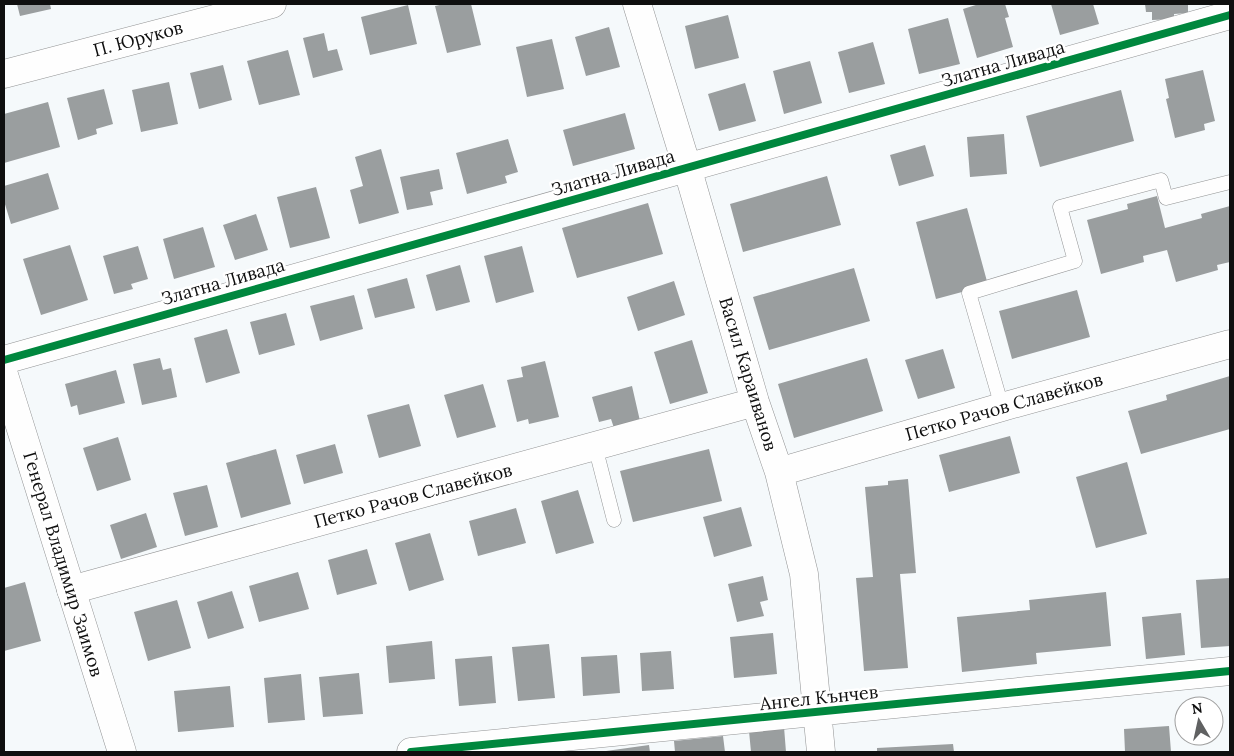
<svg xmlns="http://www.w3.org/2000/svg" width="1234" height="756" viewBox="0 0 1234 756" font-family="Lora,serif">
	<style>
		.building { fill: #9a9e9f }
		.lines { fill: none; stroke-linecap: round; stroke-linejoin: round }
		.service-casing { stroke: #939495; stroke-width: 15 }
		.minor-casing { stroke: #939495; stroke-width: 29 }
		.tertiary-casing { stroke: #939495; stroke-width: 29 }
		.service { stroke: #fefefe; stroke-width: 14 }
		.minor { stroke: #fefefe; stroke-width: 28 }
		.tertiary { stroke: #fefefe; stroke-width: 28 }
		.cycleway-casing { stroke: #fff; stroke-width: 11 }
		.cycleway { stroke: #00873e; stroke-width: 8 }
		.labels { text-anchor: middle; stroke-width: 5; stroke-linejoin: round; paint-order: stroke }
		.street-label { font-size: 18px; fill: #0f0f0f; stroke: #fff }
	</style>
	<rect width="100%" height="100%" fill="#f5f9fb"/>
	<path class="building" d="M17 4H50L51 9 20 16Z
		M444 4H471L481 45 447 53 435 6Z
		M979 4H1005L1009 17 1005 18 1013 47 977 58 963 9Z
		M1051 4H1093L1099 24 1060 35Z
		M1145 4H1188V13L1174 14V19L1152 20V12H1146Z
		M408 5 417 44 370 55 361 17Z
		M728 15 739 58 695 69 685 26Z
		M948 18 960 64 919 74 908 29Z
		M609 27 620 67 586 76 575 37Z
		M324 33 328 51 337 49 343 70 313 78 303 38Z
		M552 39 564 89 527 97 516 47Z
		M873 42 885 84 849 93 838 52Z
		M288 50 300 95 259 105 247 61Z
		M810 61 822 103 784 114 773 71Z
		M223 65 232 100 199 109 190 73Z
		M1203 70 1215 121 1204 124 1205 130 1175 138 1166 99 1169 98 1165 79Z
		M169 82 178 124 141 132 132 90Z
		M745 83 756 121 719 131 708 94Z
		M104 89 113 124 96 129 97 134 78 140 67 98Z
		M1121 90 1134 141 1040 167 1026 116Z
		M48 102 60 147 4 163V114Z
		M625 113 635 149 573 166 563 130Z
		M1004 134 1007 174 970 177 967 137Z
		M508 139 518 172 505 176 507 183 467 194 456 153Z
		M925 145 934 176 899 186 890 155Z
		M381 149 399 213 359 224 350 190 363 186 355 157Z
		M439 169 443 189 430 192 433 205 407 210 400 177Z
		M48 173 59 209 11 224 4 201V186Z
		M827 176 841 225 743 252 730 204Z
		M316 187 330 238 290 248 277 197Z
		M1157 196 1165 228 1202 218 1201 214 1230 206V262L1217 265 1218 270 1176 282 1167 250 1143 256 1144 262 1101 274 1087 220 1128 209 1127 204Z
		M648 203 663 254 577 278 562 228Z
		M967 208 988 285 936 299 916 222Z
		M256 214 268 250 235 260 223 225Z
		M203 227 215 267 174 279 163 239Z
		M70 245 88 300 41 315 23 259Z
		M138 246 148 279 131 284 133 289 114 294 103 256Z
		M522 246 534 292 496 303 484 256Z
		M460 265 470 302 436 311 426 275Z
		M854 268 870 321 769 350 753 297Z
		M407 278 415 308 375 318 367 289Z
		M674 281 685 315 638 331 627 297Z
		M1077 290 1090 337 1012 359 999 311Z
		M354 295 363 329 320 341 310 306Z
		M286 313 295 345 259 355 250 322Z
		M227 329 240 373 206 383 194 338Z
		M692 340 708 393 670 404 654 352Z
		M943 349 955 388 918 399 905 360Z
		M160 358 163 370 171 368 177 397 142 405 133 364Z
		M867 358 883 411 794 438 778 384Z
		M545 361 559 417 529 424 528 419 517 422 507 380 523 377 521 367Z
		M116 370 125 403 79 415 77 405 71 407 65 384Z
		M1230 376V429L1141 454 1128 411 1167 400 1166 395Z
		M483 384 496 427 457 438 444 395Z
		M632 386 640 421 614 428 611 419 599 422 592 397Z
		M409 404 421 446 379 458 367 415Z
		M1010 436 1020 473 949 492 939 455Z
		M118 437 131 480 97 491 83 448Z
		M335 444 343 473 304 484 296 455Z
		M276 449 291 504 241 518 226 463Z
		M709 449 722 501 633 522 620 471Z
		M1127 462 1147 534 1096 548 1076 477Z
		M908 479 916 573 900 574 908 668 864 671 856 578 873 577 865 487 888 485V481Z
		M207 485 218 527 185 536 173 493Z
		M578 490 594 543 556 554 541 501Z
		M741 507 752 546 714 557 703 517Z
		M516 508 526 543 478 556 469 521Z
		M146 513 157 547 121 559 110 525Z
		M430 533 444 580 409 591 395 543Z
		M367 549 377 584 337 595 328 560Z
		M298 572 309 609 259 622 249 586Z
		M763 576 768 600 760 602 764 616 737 622 728 584Z
		M1230 578V646L1201 648 1196 580Z
		M25 582 41 641 4 651V588Z
		M232 591 244 628 208 639 197 602Z
		M1106 592 1111 646 1036 653 1037 664 962 672 957 617 1030 610 1029 600Z
		M177 600 191 648 148 661 134 612Z
		M1181 613 1185 655 1146 659 1142 617Z
		M773 633 777 674 734 678 730 637Z
		M432 641 435 679 389 683 386 646Z
		M549 644 555 698 518 701 512 647Z
		M671 651 674 689 642 691 640 653Z
		M617 655 620 693 583 696 581 657Z
		M492 656 496 703 459 706 455 659Z
		M359 673 363 714 323 717 319 677Z
		M301 674 305 720 268 723 264 678Z
		M230 686 234 727 178 732 174 691Z
		M1169 726 1171 752H1125L1124 729Z
		M784 727 786 752H751L749 731Z
		M723 736 725 752H675L674 741Z
		M953 744 954 752H877V748Z
		M649 745 650 752H606V751Z"/>
	<g class="lines">
		<defs>
			<path id="service" d="M1002 407 969 293 1075 261 1060 207 1161 180 1166 198 1230 182
				M595 446 614 520"/>
			<path id="minor" d="M637 4 687 167 755 402 779 472 804 574 821 752
				M4 74 272 4
				M4 360 1230 15
				M779 472 1002 407 1230 344
				M71 590 755 402
				M411 752 1230 671"/>
			<path id="tertiary" d="M4 375 122 752"/>
		</defs>
		<use href="#service" class="service-casing"/>
		<use href="#minor" class="minor-casing"/>
		<use href="#tertiary" class="tertiary-casing"/>
		<use href="#service" class="service"/>
		<use href="#minor" class="minor"/>
		<use href="#tertiary" class="tertiary"/>
		<defs>
			<path id="cycleway" d="M4 360 1230 15
				M411 752 1230 671"/>
		</defs>
		<use href="#cycleway" class="cycleway-casing"/>
		<use href="#cycleway" class="cycleway"/>
	</g>
	<g class="labels">
		<g class="street-label">
			<text transform="translate(138 39) rotate(-15)" y="6">П. Юруков</text>
			<text transform="translate(1003 64) rotate(-16)" y="6">Златна Ливада</text>
			<text transform="translate(613 173) rotate(-16)" y="6">Златна Ливада</text>
			<text transform="translate(223 282) rotate(-16)" y="6">Златна Ливада</text>
			<text transform="translate(748 374) rotate(73)" y="6">Васил Караиванов</text>
			<text transform="translate(1004 407) rotate(-16)" y="6">Петко Рачов Славейков</text>
			<text transform="translate(413 496) rotate(-15)" y="6">Петко Рачов Славейков</text>
			<text transform="translate(63 564) rotate(73)" y="6">Генерал Владимир Заимов</text>
			<text transform="translate(819 698) rotate(-6)" y="6">Ангел Кънчев</text>
		</g>
	</g>
	<rect width="1234" height="756" fill="none" stroke="#0f0f0f" stroke-width="10"/>
	<g transform="translate(1199 721) rotate(351)"><circle r="24" fill="#ffffff" stroke="#9f9f9f"/>
	<path d="M0-4L9 19L0 12L-9 19Z" fill="#606162"/>
	<text y="-8" font-size="14" font-weight="bold" text-anchor="middle" fill="#0f0f0f">N</text>
	</g>
</svg>
